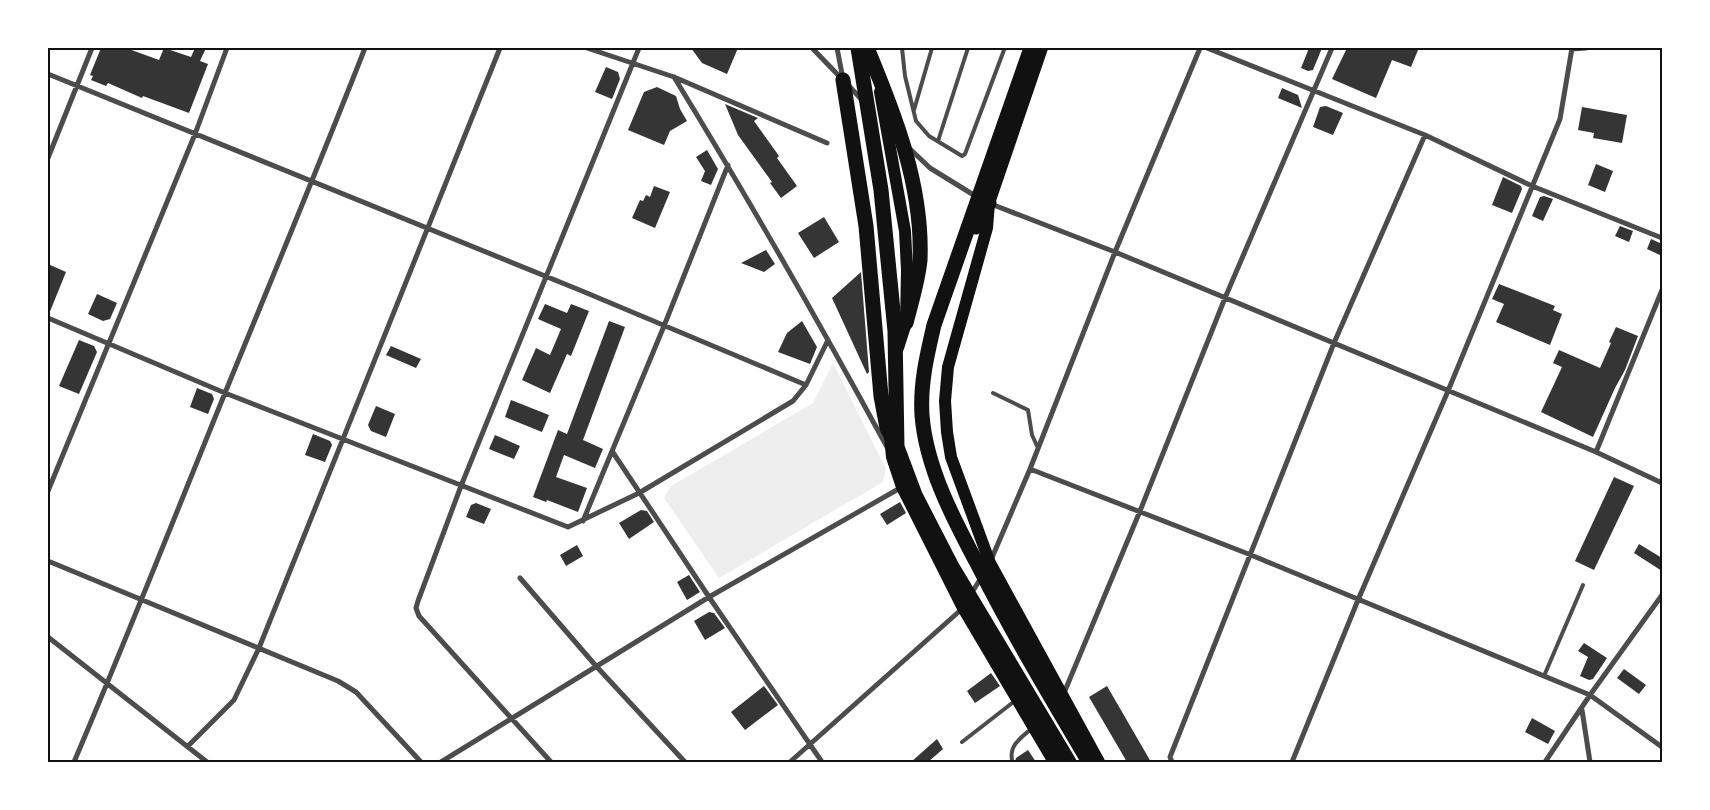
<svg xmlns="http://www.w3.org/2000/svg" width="1710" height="810" viewBox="0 0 1710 810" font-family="Lato,sans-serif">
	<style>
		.green { fill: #eee }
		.building { fill: #353535 }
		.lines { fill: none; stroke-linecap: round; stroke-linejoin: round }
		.service { stroke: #4c4c4c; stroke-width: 4 }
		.minor { stroke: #4c4c4c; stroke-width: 5 }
		.primary { stroke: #111; stroke-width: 12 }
		.motorway { stroke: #111; stroke-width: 15 }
		.neatline { fill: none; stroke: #111; stroke-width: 2 }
	</style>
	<rect width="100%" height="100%" fill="#fff"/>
	<path class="green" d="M833 363 886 469 883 482 719 578 664 498 671 486 813 403Z"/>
	<path class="building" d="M101 48H126L159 60 164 48 191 57 195 48H206L200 61 208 64 189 113 143 96 142 98 108 83 106 86 91 80 93 76 90 75Z
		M691 48H738L727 74 702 63Z
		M1309 48H1322L1313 70 1308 71 1301 68Z
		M1347 48H1411L1418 50 1411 67 1392 60 1376 98 1332 79Z
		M606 67 618 72 620 79 612 99 595 92Z
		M657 87 676 96 680 109 687 121 670 131 664 145 628 130 644 92Z
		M1282 88 1298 95 1302 108 1278 98Z
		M725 104 758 118 754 121 779 156 777 158 797 186 781 198 770 183 772 182 738 135Z
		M1326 106 1343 113 1333 135 1313 127 1320 107Z
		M1582 107 1627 115 1622 143 1593 138 1594 133 1578 130Z
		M707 150 718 169 711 185 701 181 705 171 696 157Z
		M1596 164 1613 171 1605 192 1588 185Z
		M1503 177 1521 186 1522 189 1512 213 1492 205Z
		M654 186 670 192 655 228 632 218 640 200 643 201 646 195 650 197Z
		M1544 196 1553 199 1543 221 1532 216 1540 197Z
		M824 217 839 242 814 258 798 233Z
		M1620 226 1633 231 1629 242 1615 236Z
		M1651 239 1662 244V256L1647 249Z
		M766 250 775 264 764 272 741 263Z
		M48 264 66 272 49 314H48Z
		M861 272 869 372 867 374 832 298Z
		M1499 284 1555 306 1553 310 1562 314 1550 345 1496 322 1504 304 1492 299Z
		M97 294 117 303 110 319 103 321 88 314Z
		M545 304 567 313 571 304 589 311 571 356 567 354 550 393 522 380 536 348 550 355 561 329 538 319Z
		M609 321 625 327 583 440 603 449 595 468 564 455 556 477 587 488 578 512 547 500 546 502 533 497 558 430 567 434Z
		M802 321 817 347 810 364 778 352 787 333Z
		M1616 327 1638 336 1625 370 1615 388 1593 437 1541 412 1562 367 1553 363 1559 350 1600 368 1611 343 1609 342Z
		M79 340 94 346 97 352 79 394 59 386Z
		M391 346 421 359 416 368 386 355Z
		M197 388 212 394 214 399 208 414 190 407Z
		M511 400 549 415 542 432 505 417Z
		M376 406 395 414 386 437 371 431 368 425Z
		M313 434 330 441 332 445 325 462 305 455Z
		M495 435 520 446 514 459 489 449Z
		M1614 477 1634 486 1594 570 1575 561Z
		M900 502 906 513 887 525 880 514Z
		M476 503 491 509 484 524 466 517 471 505Z
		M641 510 647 511 654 522 629 539 619 523Z
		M1639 544 1662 558V571L1634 553Z
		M577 545 583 556 566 566 560 555Z
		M689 575 700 592 687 600 677 582Z
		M709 612 714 613 725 628 705 640 694 621Z
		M1584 643 1607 658 1593 679 1589 680 1580 676 1588 657 1578 651Z
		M1624 669 1646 685 1639 694 1617 678Z
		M991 673 1000 686 975 703 967 691Z
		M764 686 778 705 745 730 731 712Z
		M1107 686 1151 762H1127L1089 697Z
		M1532 718 1555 731 1548 744 1525 732Z
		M937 739 943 749 928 762H911Z
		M1028 750 1036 762H1015L1016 758Z"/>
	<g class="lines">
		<path class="service" d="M902 48 905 76 916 121 929 136 962 156 965 154 1004 50
			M914 110 932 48
			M938 141 968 48
			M993 393 1028 410 1032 435 1038 448
			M1544 676 1583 585
			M962 742 1016 700
			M1012 760C1009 745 1022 737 1031 729"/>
		<path class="minor" d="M587 48 674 77 827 143
			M812 48 842 79
			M837 48 843 79
			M1207 48 1425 135 1532 186 1662 238
			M1572 49 1586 48
			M48 74 582 291 806 385
			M674 77C748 198 819 322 887 447
			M848 85 863 101
			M909 148 930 168 977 197
			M48 158 92 48
			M991 204 1115 252 1596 452 1662 483
			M48 318 225 393 568 527 639 493 793 401 806 385 828 340
			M612 451 709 597 822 762
			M1596 452 1662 290
			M1030 469 1251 555 1590 695 1662 747
			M48 491 195 134 227 48
			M583 521 664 326 728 165
			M991 560 1030 469 1115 252 1200 48
			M48 561 338 681 356 692 421 762
			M520 578 596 666 685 762
			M971 594 981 578
			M48 637 207 762
			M1064 693 1140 511 1225 298 1332 48
			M1582 710 1590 762
			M188 746 234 700 259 648 500 48
			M74 762C126 640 175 516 225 393 272 278 320 163 365 48
			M441 762 709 597 902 487
			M551 762 419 616 416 608 418 601 461 486 639 48
			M790 762 963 608
			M1172 762 1170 757 1334 343 1425 135
			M1292 762 1358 600 1448 391 1560 119 1572 48
			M1545 762 1590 695 1662 595"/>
		<path class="primary" d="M1042 48 989 203 987 228 948 367 945 401 947 432 951 457 990 563 1099 762
			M880 92 905 231 907 270 906 323 898 348
			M890 437 892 457 902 487 963 608 1054 762"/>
		<path class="motorway" d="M858 48 881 190 895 331 897 447 915 495 951 565 1069 762
			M867 48C895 115 923 186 920 260 918 281 911 303 906 323
			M1031 48 934 325C927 355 920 384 922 415 926 468 954 520 979 567 1013 634 1051 698 1089 762
			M843 80 866 226 881 396 887 428 894 441
			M976 227 989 203"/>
	</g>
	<rect width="1710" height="810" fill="none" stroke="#ffffff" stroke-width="98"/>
	<rect x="49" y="49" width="1612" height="712" class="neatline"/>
</svg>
